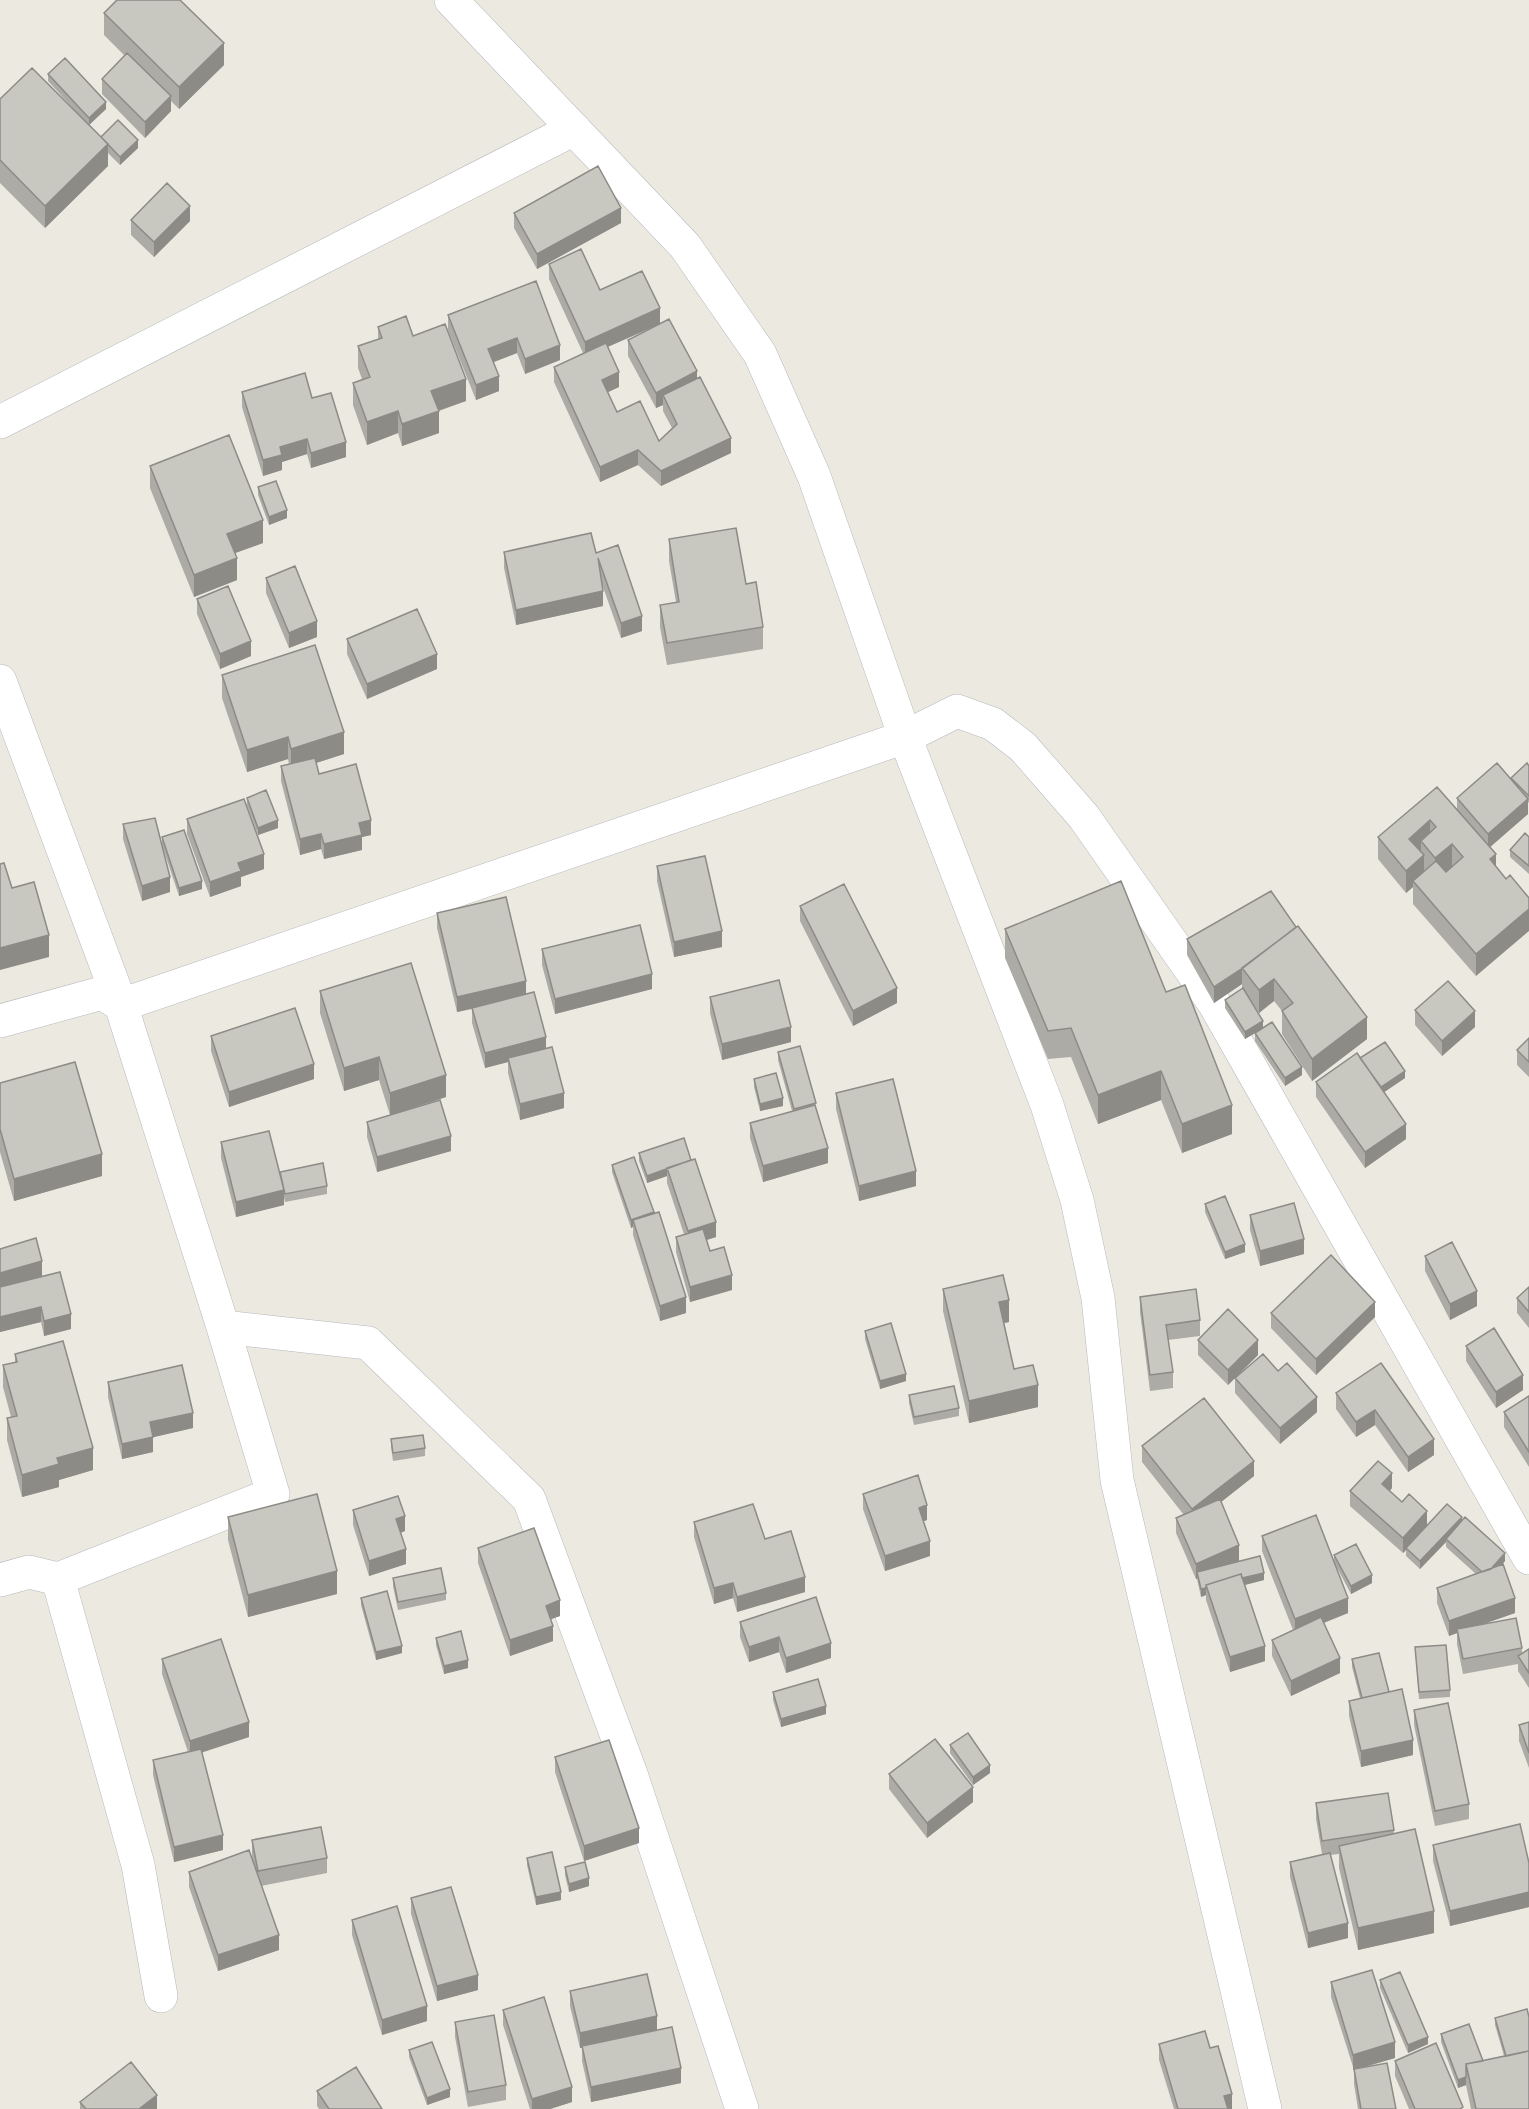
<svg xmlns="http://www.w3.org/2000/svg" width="1529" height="2109" viewBox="0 0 1529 2109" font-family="'Public Sans',sans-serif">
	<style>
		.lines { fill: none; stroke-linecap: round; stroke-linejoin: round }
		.minor-casing { stroke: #b6b8bd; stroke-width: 34 }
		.tertiary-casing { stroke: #b6b8bd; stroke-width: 34 }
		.minor { stroke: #fff; stroke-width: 33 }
		.tertiary { stroke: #fff; stroke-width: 33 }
		.wall { fill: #acaba5 }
		.shaded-wall { fill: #8c8b86 }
		.building { fill: #c8c7c0; stroke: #8c8b86; stroke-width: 1.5 }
	</style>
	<rect width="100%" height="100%" fill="#eceae0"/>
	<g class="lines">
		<defs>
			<path id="minor" d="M0 422 574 129
				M0 681 121 1005 223 1327 368 1343 529 1499 631 1774 742 2109
				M0 1021 102 993 121 1005 905 737 957 711 993 724 1023 747 1084 817 1214 1003 1529 1558
				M58 1579 273 1494 223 1327
				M0 1580 29 1572 58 1579 138 1865 161 1996"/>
			<path id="tertiary" d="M451 0 685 246 760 354 814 476 905 737 1047 1105 1077 1200 1098 1298 1117 1480 1265 2109"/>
		</defs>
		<use href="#minor" class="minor-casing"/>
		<use href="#tertiary" class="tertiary-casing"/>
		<use href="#minor" class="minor"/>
		<use href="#tertiary" class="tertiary"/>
	</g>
	<path class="wall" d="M104 13 224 65 179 109 171 101V111L145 138 102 94V79L125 56 104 35Z
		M48 74 106 109 89 125 101 137 138 148 120 165 108 153V166L45 228 0 183V99L80 116 48 81Z
		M514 213 621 223 537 269 514 228Z
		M131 220 190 221 154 257 131 235Z
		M549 264 608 347 619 387 607 392 617 412 659 441 672 428 663 411V405L656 408 628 356V340L697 379 731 453 661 486 638 465 600 482 554 382V367L583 353 549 279Z
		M536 281 560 360 525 374 517 353 494 362 499 391 476 400 448 330V315Z
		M378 327 413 336 466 401 439 411V433L402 446 398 433 367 445 353 405V383L362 379 358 368V346L378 339Z
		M242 392 312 398 346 457 311 468 307 454 282 462V470L263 476 242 407Z
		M150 466 263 543 235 553 237 580 194 597 150 488Z
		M258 487 287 518 269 525 258 495Z
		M669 539 746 584 763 627V649L667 665 660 627V605L676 602 669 561Z
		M504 552 596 553 642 631 621 638 603 587V606L516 625 504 568Z
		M266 578 317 637 289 648 266 593Z
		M197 599 251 656 220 669 197 614Z
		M347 639 437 669 367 699 347 654Z
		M222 675 344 754 316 763 319 774 371 835 362 837V850L324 859 321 849 300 855 281 781V766L289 764 288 759 247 772 222 698Z
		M1529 766V803L1528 802V814L1489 847 1476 976 1413 904V887L1406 893 1378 859V837L1457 810V798L1511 780V778Z
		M247 798 278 828 258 835 247 805Z
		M187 819 264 869 241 877V886L210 897 187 834Z
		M123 824 170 892 142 901 123 839Z
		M162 837 202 889 179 896 162 845Z
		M1529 837V874L1510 857V850Z
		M657 866 722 947 674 957 657 881Z
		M1271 891 1367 1039 1312 1081 1282 1034V1011L1274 1001 1259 1013 1253 1004 1263 1028 1302 1075 1285 1086 1255 1041V1033L1261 1030 1245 1039 1225 1008V1000L1242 989V984L1214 1003 1187 955V939Z
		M800 906 897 1003 853 1026 800 921Z
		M437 913 526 994 546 1048 564 1108 520 1120 508 1073V1062L485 1068 472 1023V1009L457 1012 437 928Z
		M1005 929 1166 992 1232 1134 1182 1153 1161 1100 1098 1124 1071 1057 1048 1059 1005 958Z
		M542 949 652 989 555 1014 542 965Z
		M320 991 446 1097 390 1115 379 1080 344 1091 320 1013Z
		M710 997 791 1042 722 1060 710 1013Z
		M1415 1010 1475 1027 1442 1056 1415 1025Z
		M211 1036 314 1079 229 1107 211 1051Z
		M1529 1038V1077L1517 1065V1050Z
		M778 1052 816 1109 828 1163 763 1182 750 1138V1123L792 1111 778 1060Z
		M1360 1058 1405 1078 1384 1092 1406 1139 1365 1168 1316 1097V1082Z
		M754 1079 783 1106 760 1111 754 1087Z
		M0 1083 102 1176 14 1201 0 1152Z
		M836 1093 916 1186 859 1201 836 1109Z
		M367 1122 451 1151 377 1172 367 1137Z
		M684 1138 716 1237 706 1240 710 1251 732 1290 690 1302 676 1252V1237L684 1234 667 1183V1176L647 1183 639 1161V1153Z
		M221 1142 280 1174 327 1186V1194L285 1202 284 1197V1205L236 1217 221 1158Z
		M612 1165 654 1214 686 1313 660 1321 633 1235V1227L631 1228 612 1172Z
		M1205 1204 1245 1252 1225 1259 1205 1212Z
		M1250 1215 1304 1254 1260 1266 1250 1230Z
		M0 1249 42 1276 71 1329 44 1336 41 1322 0 1332Z
		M1425 1256 1477 1306 1450 1320 1425 1271Z
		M1529 1287V1328L1517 1313V1298Z
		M943 1289 1009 1322 1004 1323 1014 1369 1038 1407 969 1423 943 1311Z
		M1140 1297 1200 1320V1336L1168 1340 1173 1372V1388L1150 1391 1140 1312Z
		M1271 1313 1375 1317 1316 1375 1271 1328Z
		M865 1331 906 1381 880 1389 865 1339Z
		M1198 1340 1258 1355 1236 1377 1278 1371 1317 1412 1280 1444 1235 1393V1378L1228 1385 1198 1355Z
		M1466 1346 1523 1390 1496 1408 1466 1361Z
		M15 1354 93 1470 59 1480V1487L22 1497 7 1440V1418L11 1417 3 1387V1365L15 1362Z
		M1381 1363 1434 1455 1408 1472 1375 1425 1356 1437 1336 1409V1393Z
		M108 1382 193 1428 153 1437V1452L122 1459 108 1397Z
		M909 1395 959 1408V1416L914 1425 909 1403Z
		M1529 1396V1467L1504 1427V1412Z
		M391 1439 425 1448V1456L393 1461 391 1447Z
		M1142 1446 1254 1476 1221 1502 1239 1561 1236 1562 1264 1580 1245 1585 1265 1661 1230 1672 1206 1600V1595L1201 1597 1197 1579H1196L1176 1533V1518L1184 1515 1142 1462Z
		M1392 1488 1390 1491 1427 1526 1462 1521 1505 1561 1501 1565 1515 1613 1483 1624 1522 1648V1653L1529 1649V1688L1518 1671V1664L1463 1674 1457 1644V1633L1449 1636 1437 1603V1588L1476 1574 1446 1547V1542L1420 1569 1406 1556V1550L1403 1553 1350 1506V1491Z
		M863 1494 927 1520 923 1521 930 1556 885 1571 863 1509Z
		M353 1510 405 1531 401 1533 406 1564 369 1576 353 1525Z
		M228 1517 337 1594 248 1617 228 1540Z
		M694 1522 765 1539 805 1592 737 1612 733 1598 714 1604 694 1537Z
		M1262 1536 1334 1562V1555L1372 1583 1351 1594 1335 1564 1348 1613 1324 1623 1340 1673 1291 1696 1272 1656V1640L1293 1630 1262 1551Z
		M478 1548 560 1616 550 1619 553 1641 510 1656 478 1563Z
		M393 1578 446 1593V1600L398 1610 393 1586Z
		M361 1598 402 1653 376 1660 361 1605Z
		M740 1622 831 1658 786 1673 779 1652 749 1662 740 1637Z
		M436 1638 468 1668 444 1674 436 1645Z
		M1415 1647 1450 1690V1697L1419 1699Z
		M162 1659 249 1737 201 1753 223 1850 174 1862 153 1775V1760L188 1752 162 1674Z
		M1352 1659 1389 1692 1413 1755 1361 1767 1349 1716V1701L1360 1698 1352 1667Z
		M773 1692 826 1714 781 1727 773 1700Z
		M1414 1710 1469 1804V1819L1435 1826 1414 1725Z
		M1529 1722V1768L1519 1741V1725Z
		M950 1745 990 1773 973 1785 950 1753Z
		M555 1757 639 1843 584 1861 555 1772Z
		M889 1774 973 1802 927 1838 889 1789Z
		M1316 1803 1394 1830V1834L1434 1933 1358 1950 1339 1868V1854L1330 1855 1348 1938 1308 1948 1290 1877V1862L1322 1854 1316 1819Z
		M252 1840 327 1858V1873L261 1886 279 1950 218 1971 189 1887V1872L254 1867 252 1856Z
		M1433 1845 1529 1863V1907L1450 1926 1433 1861Z
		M527 1858 561 1900 536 1905 527 1865Z
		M565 1867 589 1886 569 1892 565 1875Z
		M411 1898 478 1990 437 2001 411 1914Z
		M352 1920 427 2021 382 2035 352 1935Z
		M1380 1980 1428 2044 1408 2053 1380 1988Z
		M1331 1982 1395 2058 1362 2068 1396 2109H1358L1354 2084V2070L1331 1997Z
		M570 1991 657 2030 681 2083 591 2102 582 2061V2048H580L570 2006Z
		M503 2010 572 2102 550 2109H530L503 2025Z
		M1495 2018 1529 2109H1471L1466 2085 1458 2088 1441 2042V2034L1483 2061 1504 2056 1495 2025Z
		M455 2022 506 2085V2100L468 2107 455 2037Z
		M1159 2044 1210 2048 1232 2109H1174L1159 2060Z
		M409 2050 450 2097 427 2105 409 2057Z
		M1395 2061 1463 2109H1409L1395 2076Z
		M317 2091 382 2109H319L317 2106Z
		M80 2102 157 2109H80Z"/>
	<path class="shaded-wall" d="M224 43V65L179 109V87Z
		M171 96V111L145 138V122Z
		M106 102V109L89 125V118Z
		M138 140V148L120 165V157Z
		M108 144V166L45 228V206Z
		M190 206V221L154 257V242Z
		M621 208V223L537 269V254Z
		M660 308V324L585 357V342Z
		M517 338V353L488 364V349Z
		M560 345V360L525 374V359Z
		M697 371V386L663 395V405L656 408V393Z
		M619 372V387L602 395V380Z
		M499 376V391L476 400V385Z
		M466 379V401L431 413V391Z
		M398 411V433L367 445V422Z
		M439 411V433L402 446V424Z
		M731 438V453L661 486V471Z
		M307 439V454L282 462V470L263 476V460L280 447Z
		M346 442V457L311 468V453Z
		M638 450V465L600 482V467Z
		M287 510V518L269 525V517Z
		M263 520V543L227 556V534Z
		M237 558V580L194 597V575Z
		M603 591V606L516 625V610Z
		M642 616V631L621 638V623Z
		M317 621V637L289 648V633Z
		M251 641V656L220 669V654Z
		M437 654V669L367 699V684Z
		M344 732V754L291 771V749Z
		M288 737V759L247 772V750Z
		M1528 799V814L1488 849V834Z
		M278 820V828L258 835V828Z
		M371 820V835L362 837V850L324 859V844L359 823Z
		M1430 820V842L1421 841V851L1409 839Z
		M321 834V849L300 855V839Z
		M1452 844V867L1435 881V858Z
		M264 854V869L241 877V886L210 897V882L238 863Z
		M1496 854V877L1490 859Z
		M1424 855V877L1413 881V887L1406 893V871Z
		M170 877V892L142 901V886Z
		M202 881V889L179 896V888Z
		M1529 909V931L1476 976V954Z
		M722 931V947L674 957V942Z
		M49 935V957L0 970V948Z
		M1242 969V984L1214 1003V987Z
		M652 974V989L555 1014V999Z
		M1274 979V1001L1259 1013V990Z
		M526 981V996L457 1012V997Z
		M897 988V1003L853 1026V1011Z
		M1475 1011V1027L1442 1056V1041Z
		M1367 1017V1039L1312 1081V1059Z
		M1263 1021V1028L1245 1039V1032Z
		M791 1027V1042L722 1060V1044Z
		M546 1037V1052L508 1058V1062L485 1068V1053Z
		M379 1057V1080L344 1091V1068Z
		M314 1064V1079L229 1107V1092Z
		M1302 1067V1075L1285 1086V1078Z
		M1161 1071V1100L1098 1124V1095Z
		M1405 1071V1078L1380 1095V1087Z
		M446 1075V1097L390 1115V1093Z
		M564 1093V1108L520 1120V1104Z
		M783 1098V1106L760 1111V1104Z
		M1232 1105V1134L1182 1153V1124Z
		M1406 1124V1139L1365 1168V1152Z
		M451 1136V1151L377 1172V1157Z
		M828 1148V1163L763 1182V1166Z
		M102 1154V1176L14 1201V1179Z
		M667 1169V1176L647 1183V1176Z
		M916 1171V1186L859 1201V1186Z
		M284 1190V1205L236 1217V1202Z
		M654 1212V1220H633V1227L631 1228V1220Z
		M716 1222V1237L688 1246V1231Z
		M1304 1239V1254L1260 1266V1251Z
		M1245 1244V1252L1225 1259V1252Z
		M42 1261V1276L0 1289V1273Z
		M732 1275V1290L690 1302V1287Z
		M1477 1291V1306L1450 1320V1304Z
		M686 1297V1313L660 1321V1306Z
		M1009 1300V1322L999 1324V1302Z
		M1375 1302V1317L1316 1375V1359Z
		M41 1307V1322L0 1332V1317Z
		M71 1314V1329L44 1336V1321Z
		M1258 1340V1355L1228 1385V1370Z
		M906 1374V1381L880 1389V1381Z
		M1523 1375V1390L1496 1408V1392Z
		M1038 1385V1407L969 1423V1401Z
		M1317 1397V1412L1280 1444V1428Z
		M1375 1410V1425L1356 1437V1422Z
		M193 1413V1428L150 1438V1422Z
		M153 1437V1452L122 1459V1444Z
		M1434 1439V1455L1408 1472V1457Z
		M93 1448V1470L59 1480V1487L22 1497V1475L57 1458Z
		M1254 1461V1476L1192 1525V1509Z
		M1392 1473V1488L1382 1499V1484Z
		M927 1505V1520L919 1523V1508Z
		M1427 1511V1526L1406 1548V1550L1403 1553V1538Z
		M405 1516V1531L396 1534V1519Z
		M1462 1517V1525L1446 1539V1542L1420 1569V1561Z
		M930 1541V1556L885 1571V1556Z
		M1239 1545V1561L1198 1578 1197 1572V1579H1196V1564Z
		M406 1549V1564L369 1576V1561Z
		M1505 1553V1561L1485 1583V1575Z
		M337 1571V1594L248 1617V1595Z
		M1264 1573V1580L1209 1594 1207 1587Z
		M1372 1575V1583L1351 1594V1586Z
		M805 1577V1592L737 1612V1597Z
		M733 1583V1598L714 1604V1588Z
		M1206 1588V1595L1201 1597V1589Z
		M1348 1598V1613L1295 1634V1619Z
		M1515 1598V1613L1458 1633 1457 1629V1633L1449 1636V1621Z
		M560 1600V1616L546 1621V1606Z
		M553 1626V1641L510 1656V1640Z
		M779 1637V1652L749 1662V1647Z
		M831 1643V1658L786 1673V1658Z
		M402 1646V1653L376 1660V1652Z
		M1265 1646V1661L1230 1672V1657Z
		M1340 1658V1673L1291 1696V1681Z
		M468 1660V1668L444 1674V1666Z
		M826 1706V1714L781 1727V1719Z
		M249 1722V1737L190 1756V1741Z
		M1413 1740V1755L1361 1767V1751Z
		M990 1765V1773L973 1785V1777Z
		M973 1787V1802L927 1838V1823Z
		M639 1828V1843L584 1861V1846Z
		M223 1835V1850L174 1862V1847Z
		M589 1878V1886L569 1892V1884Z
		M561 1892V1900L536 1905V1897Z
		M1529 1892V1907L1450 1926V1911Z
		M1434 1911V1933L1358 1950V1928Z
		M1348 1923V1938L1308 1948V1933Z
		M279 1935V1950L218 1971V1955Z
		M478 1975V1990L437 2001V1986Z
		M427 2006V2021L382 2035V2020Z
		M657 2016V2031L580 2048V2033Z
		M1428 2037V2044L1408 2053V2045Z
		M1395 2042V2058L1353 2070V2055Z
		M681 2068V2083L591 2102V2087Z
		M1466 2077V2085L1458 2088V2080Z
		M572 2087V2102L550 2109H532V2099Z
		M450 2089V2097L427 2105V2098Z
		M1232 2094V2109H1224V2096Z
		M157 2095V2109H139Z"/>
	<path class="building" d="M117 0H180L224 43 179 87 104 13Z
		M127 53 171 96 145 122 102 79Z
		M65 58 106 102 89 118 48 74Z
		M32 68 108 144 45 206 0 160V99Z
		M118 120 138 140 120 157 101 137Z
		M598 166 621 208 537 254 514 213Z
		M167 183 190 206 154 242 131 220Z
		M581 249 600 290 642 271 660 308 585 342 549 264Z
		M536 281 560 345 525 359 517 338 488 349 499 376 476 385 448 315Z
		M406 316 413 336 445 324 466 379 431 391 439 411 402 424 398 411 367 422 353 383 370 377 358 346 382 338 378 327Z
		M669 319 697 371 656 393 628 340Z
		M606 343 619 372 602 380 617 412 640 401 659 441 677 424 663 395 700 377 731 438 661 471 638 450 600 467 554 367Z
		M305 373 312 398 331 393 346 442 311 453 307 439 280 447 282 455 263 460 242 392Z
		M229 435 263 520 227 534 237 558 194 575 150 466Z
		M276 481 287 510 269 517 258 487Z
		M736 528 746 584 756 582 763 627 667 643 660 605 679 602 669 539Z
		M591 533 596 553 618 545 642 616 621 623 598 558 603 591 516 610 504 552Z
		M295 566 317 621 289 633 266 578Z
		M228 586 251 641 220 654 197 599Z
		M417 609 437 654 367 684 347 639Z
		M315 645 344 732 291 749 288 737 247 750 222 675Z
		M315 758 319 774 356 764 371 820 359 823 362 835 324 844 321 834 300 839 281 766Z
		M1497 763 1528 799 1488 834 1457 798Z
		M1527 763 1529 766V796L1511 778Z
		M1437 787 1496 854 1490 859 1506 879 1510 875 1529 898V909L1476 954 1413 881 1436 861 1446 872 1463 857 1452 844 1435 858 1421 841 1436 827 1430 820 1409 839 1424 855 1406 871 1378 837Z
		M266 790 278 820 258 828 247 798Z
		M244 799 264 854 238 863 241 871 210 882 187 819Z
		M155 818 170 877 142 886 123 824Z
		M184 830 202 881 179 888 162 837Z
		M1525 833 1529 837V866L1510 850Z
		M705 856 722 931 674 942 657 866Z
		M4 863 12 888 34 882 49 935 0 948V864Z
		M1121 881 1166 992 1185 985 1232 1105 1182 1124 1161 1071 1098 1095 1071 1028 1048 1031 1005 929Z
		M844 884 897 988 853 1011 800 906Z
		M1271 891 1296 927 1243 968 1214 987 1187 939Z
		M506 897 526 981 457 997 437 913Z
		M640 925 652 974 555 999 542 949Z
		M1298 926 1367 1017 1312 1059 1282 1011 1293 1003 1274 979 1259 990 1242 968Z
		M411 963 446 1075 390 1093 379 1057 344 1068 320 991Z
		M779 980 791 1027 722 1044 710 997Z
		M1448 981 1475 1011 1442 1041 1415 1010Z
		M1243 988 1263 1021 1245 1032 1225 1000Z
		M534 992 546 1037 485 1053 472 1008Z
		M295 1008 314 1064 229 1092 211 1036Z
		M1272 1022 1302 1067 1285 1078 1255 1033Z
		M1529 1038V1062L1517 1050Z
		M1385 1042 1405 1071 1381 1087 1360 1058Z
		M800 1046 816 1103 794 1109 778 1052Z
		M552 1047 564 1093 520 1104 508 1058Z
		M1357 1053 1406 1124 1365 1152 1316 1082Z
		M75 1062 102 1154 14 1179 0 1129V1083Z
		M776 1073 783 1098 760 1104 754 1079Z
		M893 1079 916 1171 859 1186 836 1093Z
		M440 1100 451 1136 377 1157 367 1122Z
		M815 1105 828 1148 763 1166 750 1123Z
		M269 1131 284 1190 236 1202 221 1142Z
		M684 1138 691 1160 647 1176 639 1153Z
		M634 1157 654 1212 631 1220 612 1165Z
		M695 1159 716 1222 688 1231 667 1168Z
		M323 1163 327 1186 285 1194 280 1172Z
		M1225 1196 1245 1244 1225 1252 1205 1204Z
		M1294 1203 1304 1239 1260 1251 1250 1215Z
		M659 1212 686 1297 660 1306 633 1220Z
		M703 1229 710 1251 724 1247 732 1275 690 1287 676 1237Z
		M36 1238 42 1261 0 1273V1249Z
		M1452 1242 1477 1291 1450 1304 1425 1256Z
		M1331 1255 1375 1302 1316 1359 1271 1313Z
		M60 1272 71 1314 44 1321 41 1307 0 1317V1287Z
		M1003 1275 1009 1300 999 1302 1014 1369 1033 1365 1038 1385 969 1401 943 1289Z
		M1529 1287V1312L1517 1298Z
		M1196 1289 1200 1320 1166 1325 1173 1372 1150 1375 1140 1297Z
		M1228 1309 1258 1340 1228 1370 1198 1340Z
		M891 1323 906 1374 880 1381 865 1331Z
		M1494 1328 1523 1375 1496 1392 1466 1346Z
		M63 1341 93 1448 57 1458 59 1464 22 1475 7 1418 17 1416 3 1365 17 1362 15 1354Z
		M1263 1354 1278 1371 1287 1363 1317 1397 1280 1428 1235 1378Z
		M1381 1363 1434 1439 1408 1457 1375 1410 1356 1422 1336 1393Z
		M182 1365 193 1413 150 1422 153 1437 122 1444 108 1382Z
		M954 1386 959 1408 914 1417 909 1395Z
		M1529 1396V1452L1504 1412Z
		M1204 1398 1254 1461 1192 1509 1142 1446Z
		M423 1435 425 1448 393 1453 391 1439Z
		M1378 1461 1392 1473 1382 1484 1402 1502 1409 1494 1427 1511 1403 1538 1350 1491Z
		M918 1475 927 1505 919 1508 930 1541 885 1556 863 1494Z
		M317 1494 337 1571 248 1595 228 1517Z
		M398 1496 405 1516 396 1519 406 1549 369 1561 353 1510Z
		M1220 1499 1239 1545 1196 1564 1176 1518Z
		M753 1504 765 1539 791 1531 805 1577 737 1597 733 1583 714 1588 694 1522Z
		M1447 1504 1462 1517 1420 1561 1406 1548Z
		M1316 1515 1348 1598 1295 1619 1262 1536Z
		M1465 1517 1505 1553 1491 1569 1482 1572 1446 1539Z
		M534 1528 560 1600 546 1606 553 1626 510 1640 478 1548Z
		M1356 1544 1372 1575 1351 1586 1334 1555Z
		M1260 1556 1264 1573 1242 1578 1241 1574 1206 1585V1588L1201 1589 1197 1572Z
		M1503 1564 1515 1598 1449 1621 1437 1588Z
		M441 1568 446 1593 398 1602 393 1578Z
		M1241 1574 1265 1646 1230 1657 1206 1585Z
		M387 1591 402 1646 376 1652 361 1598Z
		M816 1597 831 1643 786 1658 779 1637 749 1647 740 1622Z
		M1321 1617 1340 1658 1291 1681 1272 1640Z
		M1516 1618 1522 1648 1463 1659 1457 1629Z
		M461 1631 468 1660 444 1666 436 1638Z
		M221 1639 249 1722 190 1741 162 1659Z
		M1446 1645 1450 1690 1419 1692 1415 1647Z
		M1529 1649V1673L1518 1656Z
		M1379 1653 1389 1692 1362 1698 1352 1659Z
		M818 1679 826 1706 781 1719 773 1692Z
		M1402 1689 1413 1740 1361 1751 1349 1701Z
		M1448 1703 1469 1804 1435 1811 1414 1710Z
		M1529 1722V1753L1519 1725Z
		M968 1733 990 1765 973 1777 950 1745Z
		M935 1739 973 1787 927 1823 889 1774Z
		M609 1740 639 1828 584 1846 555 1757Z
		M201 1749 223 1835 174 1847 153 1760Z
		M1388 1793 1394 1830 1322 1841 1316 1803Z
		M1520 1824 1529 1863V1892L1450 1911 1433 1845Z
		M321 1827 327 1858 258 1871 252 1840Z
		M1415 1829 1434 1911 1358 1928 1339 1846Z
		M249 1850 279 1935 218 1955 189 1872Z
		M552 1852 561 1892 536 1897 527 1858Z
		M1330 1853 1348 1923 1308 1933 1290 1862Z
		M585 1862 589 1878 569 1884 565 1867Z
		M451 1887 478 1975 437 1986 411 1898Z
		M397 1906 427 2006 382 2020 352 1920Z
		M1372 1970 1395 2042 1353 2055 1331 1982Z
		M1400 1972 1428 2037 1408 2045 1380 1980Z
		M647 1974 657 2016 580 2033 570 1991Z
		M544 1997 572 2087 532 2099 503 2010Z
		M1527 2009 1529 2017V2051L1506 2056 1495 2018Z
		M494 2015 506 2085 468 2092 455 2022Z
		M1469 2024 1483 2061 1466 2064V2077L1458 2080 1441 2034Z
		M672 2027 681 2068 591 2087 582 2046Z
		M1205 2031 1210 2048 1218 2046 1232 2094 1224 2096 1228 2109H1178L1159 2044Z
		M432 2042 450 2089 427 2098 409 2050Z
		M1436 2043 1463 2107 1460 2109H1415L1395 2061Z
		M1529 2051V2109H1476L1466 2064Z
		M131 2062 157 2095 139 2109H86L80 2102Z
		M1387 2063 1396 2109H1361L1354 2069Z
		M356 2067 382 2109H329L317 2091Z"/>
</svg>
